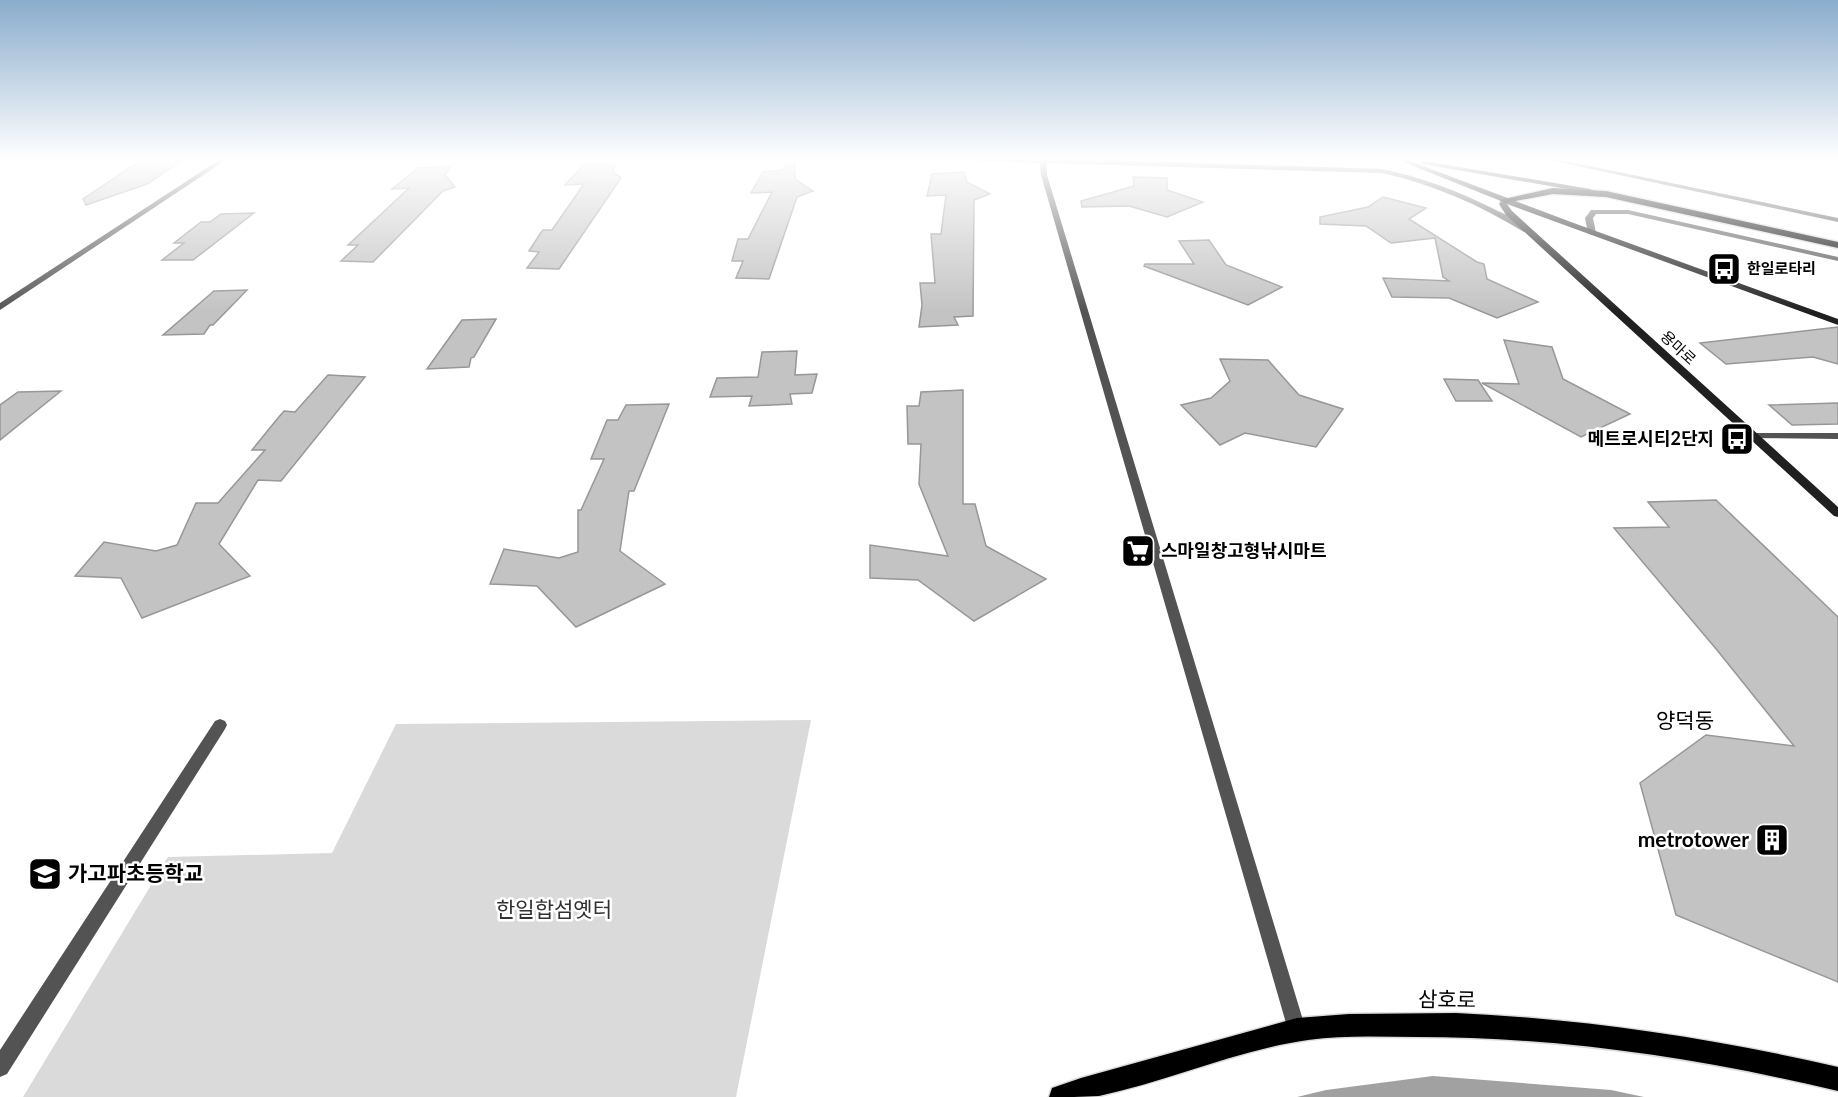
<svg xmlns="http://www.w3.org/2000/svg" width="1838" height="1097" viewBox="0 0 1838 1097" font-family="Lato,'Noto Sans KR',sans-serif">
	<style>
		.green { fill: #dadada }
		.water { fill: #a1a1a1 }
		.building { fill: #c3c3c3; stroke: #979797; stroke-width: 1.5 }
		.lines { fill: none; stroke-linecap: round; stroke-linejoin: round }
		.primary-casing { stroke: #dbdbdb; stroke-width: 3 }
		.minor { fill: #535353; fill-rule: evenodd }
		.tertiary { fill: #535353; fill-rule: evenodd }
		.secondary { fill: #202020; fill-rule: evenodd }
		.primary { fill: #000; fill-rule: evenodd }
		.labels { text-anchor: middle; stroke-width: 5; stroke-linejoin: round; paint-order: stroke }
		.far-poi-label { font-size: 15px; font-weight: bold; fill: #000; stroke: #fff; text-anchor: start }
		.far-street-label { font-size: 15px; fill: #000; stroke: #fff }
		.poi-label { font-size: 18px; font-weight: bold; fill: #000; stroke: #fff; text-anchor: end }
		.quarter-label { font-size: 21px; fill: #000; stroke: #fff }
		.near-poi-label { font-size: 21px; font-weight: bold; fill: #000; stroke: #fff; text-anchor: end }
		.near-park-label { font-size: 21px; fill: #313131; stroke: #fff }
		.near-street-label { font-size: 21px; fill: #000; stroke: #fff }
	</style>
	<rect width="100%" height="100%" fill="#fff"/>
	<path class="green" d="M811 720 736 1097H23L168 857 332 853 396 724Z"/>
	<path class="water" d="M1433 1076 1611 1090 1644 1097H1297L1326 1090Z"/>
	<path class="building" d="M144 158H186L147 184 86 205 83 199Z
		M790 158H794L795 179 813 191 797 197 769 279 736 278 743 261H732L738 239H748L772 192 751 193 763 172 783 170Z
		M616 162 613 172 621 178 559 269 527 268 539 252 529 251 540 234 543 230H552L584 184 565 185 584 164Z
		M451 166 445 175 455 187 443 191 373 262 341 261 358 245H348L409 188 392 189 418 168Z
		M964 172 967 182 990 194 974 200 973 316 954 317 958 325 919 327 922 305 920 283H935L931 234H941L946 195 927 196 932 174Z
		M1133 177 1167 178V190L1203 202 1167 217 1129 206 1082 207 1081 201 1134 186Z
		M1383 197 1426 208 1409 219 1477 262 1484 264 1487 279 1538 302 1497 318 1449 298 1392 297 1383 278 1449 281 1443 277 1435 238 1391 243 1366 226 1320 224V217L1368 207Z
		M254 213 193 260H162L184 243H174L201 222H210L221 214Z
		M1209 240 1226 265 1282 287 1248 305 1144 266 1145 264H1194L1179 241Z
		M247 290 213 325H210L204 334 163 335 214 291Z
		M496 319 474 357 471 358 469 367 427 369 462 320Z
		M1838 327V364L1813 357 1726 364 1700 343Z
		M1504 340 1552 347 1563 379 1630 414 1581 437 1482 383 1519 384Z
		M797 351 795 375 817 374 812 393 790 394 792 404 749 406 752 396 710 397 717 378 758 377 762 352Z
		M1220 359 1268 360 1299 395 1343 409 1316 447 1245 433 1220 445 1181 405 1211 398 1230 381Z
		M328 375 365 377 281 481 258 480 219 544 250 576 142 618 121 578 75 576 104 542 156 551 177 545 196 503H218L265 450H252L278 418 284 411 295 412Z
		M1444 379 1478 380 1492 401H1456Z
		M963 390V504H975L986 546 1046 579 974 621 918 580 870 578V545L948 556 919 484 921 444H908L907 406H919L921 392Z
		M61 391 0 440V405L18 392Z
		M1838 403V424L1792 425 1769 405Z
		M669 404 634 491H629L620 551 665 584 576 627 537 586 490 584 504 549 559 558 578 552V510H581L604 459H591L607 420H618L626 405Z
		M1716 500 1838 617V982L1676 915 1640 783 1706 735 1794 746 1717 650 1614 528 1669 527 1648 502Z"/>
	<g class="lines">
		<defs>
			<path id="primary" d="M1553 188 1606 191 1838 242V248L1606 197 1553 194 1505 203 1500 200Z
				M1456 1013C1586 1019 1712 1038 1838 1067V1091C1699 1058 1560 1037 1417 1037 1381 1037 1344 1035 1308 1040 1237 1050 1169 1081 1099 1096 1083 1097 1064 1097 1049 1097L1052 1088 1081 1078 1297 1018 1349 1014Z"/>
		</defs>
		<use href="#primary" class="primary-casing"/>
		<path class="minor" d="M1540 158H1552L1838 218V222Z
			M1591 210H1628L1838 257V261L1628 214H1596L1593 218 1596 233 1592 235 1588 233 1585 218Z
			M1751 433H1838V439L1747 438 1746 436Z
			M220 719 225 721 227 725 225 729 7 1074 0 1077V1050L215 721Z"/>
		<path class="tertiary" d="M222 158H229L0 310V303Z
			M950 158H1043L1382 169C1421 177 1458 191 1494 209 1506 215 1521 221 1531 230L1524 232C1480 205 1432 184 1382 173L1047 163V175L1306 1030 1304 1037 1297 1039 1290 1037 1288 1030 1041 175 1040 163 953 160Z"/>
		<path class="secondary" d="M1393 158H1402L1571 222 1838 319V325L1507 204 1512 211 1838 507V517L1834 516 1506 215 1499 204 1501 201Z
			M1424 161 1590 189 1594 191 1590 193 1422 164V162Z"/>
		<use href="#primary" class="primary"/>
	</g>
	<linearGradient id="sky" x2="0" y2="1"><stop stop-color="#8baccc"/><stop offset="0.51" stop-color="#fff"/><stop offset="1" stop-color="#fff" stop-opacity="0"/></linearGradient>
	<rect width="1838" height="312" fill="url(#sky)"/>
	<defs>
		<symbol id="bus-square" viewBox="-11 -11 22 22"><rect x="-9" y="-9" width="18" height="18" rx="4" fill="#000" stroke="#fff"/><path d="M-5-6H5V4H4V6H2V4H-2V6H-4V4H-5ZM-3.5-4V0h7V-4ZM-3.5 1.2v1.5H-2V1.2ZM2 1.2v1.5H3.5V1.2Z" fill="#fff"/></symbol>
		<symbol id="supermarket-square" viewBox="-11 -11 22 22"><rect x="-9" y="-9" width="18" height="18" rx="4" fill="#000" stroke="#fff"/><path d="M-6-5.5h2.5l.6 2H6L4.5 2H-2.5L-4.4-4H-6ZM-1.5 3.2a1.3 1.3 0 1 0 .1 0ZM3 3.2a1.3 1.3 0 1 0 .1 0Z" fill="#fff"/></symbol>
		<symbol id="building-square" viewBox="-11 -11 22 22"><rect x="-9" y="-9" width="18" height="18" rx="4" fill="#000" stroke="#fff"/><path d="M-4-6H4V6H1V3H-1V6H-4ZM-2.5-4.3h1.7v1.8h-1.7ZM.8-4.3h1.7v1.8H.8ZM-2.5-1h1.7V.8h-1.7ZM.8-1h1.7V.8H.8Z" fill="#fff"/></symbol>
		<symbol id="school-square" viewBox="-11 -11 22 22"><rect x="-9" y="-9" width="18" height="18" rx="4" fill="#000" stroke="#fff"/><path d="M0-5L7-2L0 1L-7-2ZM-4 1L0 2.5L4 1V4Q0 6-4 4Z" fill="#fff"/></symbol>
	</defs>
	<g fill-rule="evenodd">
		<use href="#bus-square" x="1705" y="250" width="38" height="38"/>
		<use href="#bus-square" x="1718" y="420" width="38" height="38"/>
		<use href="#supermarket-square" x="1119" y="532" width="38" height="38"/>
		<use href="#building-square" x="1753" y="821" width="38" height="38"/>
		<use href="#school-square" x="26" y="855" width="38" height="38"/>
	</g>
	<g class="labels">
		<g class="far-poi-label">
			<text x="1747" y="274">한일로타리</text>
		</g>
		<g class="far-street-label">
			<text transform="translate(1678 348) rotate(43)" y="5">용마로</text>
		</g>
		<g class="poi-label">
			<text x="1714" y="445">메트로시티2단지</text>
			<text x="1161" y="557" text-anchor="start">스마일창고형낚시마트</text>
		</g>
		<g class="quarter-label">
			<text x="1685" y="728">양덕동</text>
		</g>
		<g class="near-poi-label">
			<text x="1749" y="847">metrotower</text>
			<text x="68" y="881" text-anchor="start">가고파초등학교</text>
		</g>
		<g class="near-park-label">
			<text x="554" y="917">한일합섬옛터</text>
		</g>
		<g class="near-street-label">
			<text transform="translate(1447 1000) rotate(1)" y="7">삼호로</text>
		</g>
	</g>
</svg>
